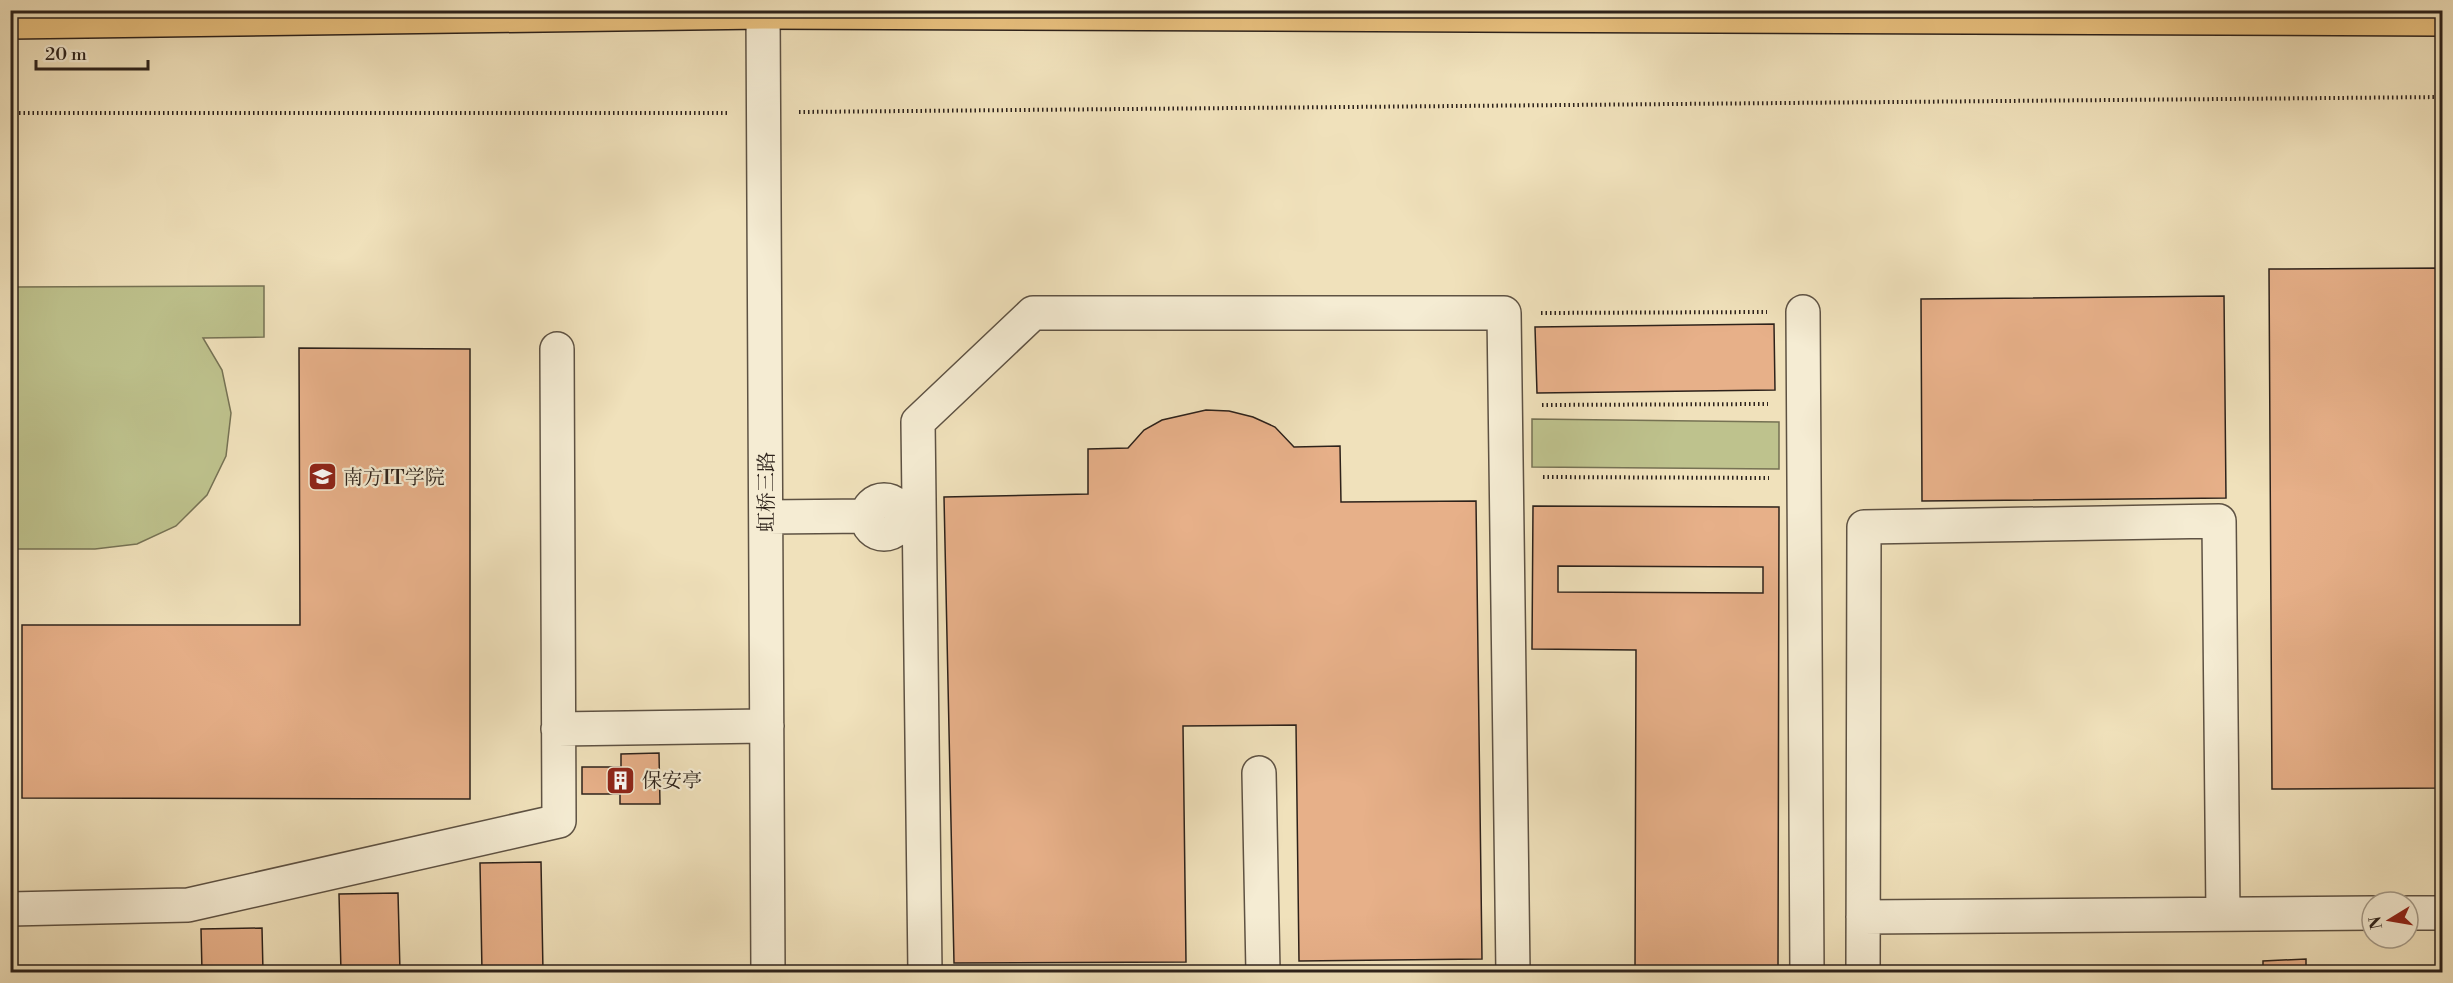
<svg xmlns="http://www.w3.org/2000/svg" width="2453" height="983" viewBox="0 0 2453 983" font-family="'Libre Bodoni','Noto Serif SC',serif">
	<style>
		.green { fill: #bec28d; stroke: #767254; stroke-width: 1.5 }
		.building { fill: #e7b089; stroke: #2d221b; stroke-width: 1.5; fill-rule: evenodd }
		.lines { fill: none; stroke-linecap: round; stroke-linejoin: round }
		.minor-casing { stroke: #5e5243; stroke-width: 36 }
		.major-casing { stroke: #2d221b; stroke-width: 36 }
		.path { stroke: #2d221b; stroke-width: 4; stroke-dasharray: 1.5 3; stroke-linecap: butt }
		.minor { stroke: #f5ecd3; stroke-width: 33 }
		.major { stroke: #e8c07e; stroke-width: 33 }
		.labels { text-anchor: middle; stroke-width: 4.5; stroke-linejoin: round; paint-order: stroke }
		.poi-label { font-size: 20px; fill: #2d221b; stroke: #f5ecd3; text-anchor: start }
		.street-label { font-size: 20px; fill: #2d221b; stroke: #f5ecd3 }
	</style>
	<rect width="100%" height="100%" fill="#f0e1bb"/>
	<filter id="stains"><feTurbulence type="fractalNoise" baseFrequency=".00333" numOctaves="4"/><feColorMatrix values="0 0 0 0 .2 0 0 0 0 .09 0 0 0 0 .02 0 0 0 .5 -.17"/></filter>
	<radialGradient id="worn" r=".72"><stop offset=".6" stop-color="#630" stop-opacity="0"/><stop offset="1" stop-color="#630" stop-opacity=".3"/></radialGradient>
	<path class="green" d="M264 286V337L203 338 222 370 231 413 226 456 207 495 176 526 137 544 95 549H11V287Z
		M1532 419 1779 422V469L1532 467Z"/>
	<path class="building" d="M2442 268V788L2272 789 2269 269Z
		M2224 296 2226 498 1922 501 1921 299Z
		M1774 324 1775 390 1537 393 1535 327Z
		M299 348 470 349V799L22 798V625H300Z
		M1206 410 1229 411 1253 417 1275 427 1294 447 1340 446 1341 502 1476 501 1482 959 1299 961 1296 725 1183 726 1186 962 954 963 944 497 1088 494V449L1128 448 1144 430 1162 420Z
		M1533 506 1779 507 1778 972H1635L1636 650 1532 649ZM1558 566 1763 567V593L1558 592Z
		M659 753 660 804H620V794H582V767H621V754Z
		M541 862 543 972H482L480 863Z
		M398 893 400 972H341L339 894Z
		M262 928 263 972H202L201 929Z
		M2306 959V972H2263V961Z
		M2335 966H2364V972H2335Z
		M2046 970V972H2000V971Z"/>
	<g class="lines">
		<defs>
			<path id="minor" d="M763 12 768 972
				M1803 312 1807 972
				M867 517a17 17 0 1 1 34 0a17 17 0 1 1-34 0Z
				M766 517 868 516
				M558 729 767 726
				M1259 773 1263 972
				M10 909 188 905 559 821 557 349
				M2408 913H2442
				M1863 917 2372 913
				M925 972 918 422 1033 313H1504L1513 972
				M1863 972 1864 527 2219 521 2223 914"/>
			<path id="major" d="M10 22 763 12 2442 19"/>
		</defs>
		<use href="#minor" class="minor-casing"/>
		<use href="#major" class="major-casing"/>
		<path class="path" d="M799 112 2442 97
			M10 113H729
			M1541 313 1767 312
			M1542 405 1768 404
			M1543 477 1769 478"/>
		<use href="#minor" class="minor"/>
		<use href="#major" class="major"/>
	</g>
	<defs>
		<symbol id="university-square" viewBox="-11 -11 22 22"><rect x="-9" y="-9" width="18" height="18" rx="4" fill="#8f2418" stroke="#f5ecd3"/><path d="M0-5L7-2L0 1L-7-2ZM-4 1L0 2.5L4 1V4Q0 6-4 4Z" fill="#fff"/></symbol>
		<symbol id="building-square" viewBox="-11 -11 22 22"><rect x="-9" y="-9" width="18" height="18" rx="4" fill="#8f2418" stroke="#f5ecd3"/><path d="M-4-6H4V6H1V3H-1V6H-4ZM-2.5-4.3h1.7v1.8h-1.7ZM.8-4.3h1.7v1.8H.8ZM-2.5-1h1.7V.8h-1.7ZM.8-1h1.7V.8H.8Z" fill="#fff"/></symbol>
	</defs>
	<g fill-rule="evenodd">
		<use href="#university-square" x="306" y="460" width="33" height="33"/>
		<use href="#building-square" x="604" y="764" width="33" height="33"/>
	</g>
	<g class="labels">
		<g class="poi-label">
			<text x="343" y="484">南方IT学院</text>
			<text x="642" y="787">保安亭</text>
		</g>
		<g class="street-label">
			<text transform="translate(766 492) rotate(-90)" y="7">虹桥三路</text>
		</g>
	</g>
	<rect width="2453" height="983" fill="none" stroke="#f0e1bb" stroke-width="36"/>
	<rect x="12" y="12" width="2429" height="959" fill="none" stroke="#2d221b" stroke-width="3"/>
	<rect x="18" y="18" width="2417" height="947" fill="none" stroke="#2d221b" stroke-width="1.5"/>
	<g transform="translate(2390 920) rotate(259)"><circle r="28" fill="#f5ecd3" stroke="#a59b89" stroke-width="1.5"/>
	<path d="M0-4.5L10 22L0 15L-10 22Z" fill="#8f2418"/>
	<text y="-9" font-size="16" font-weight="bold" text-anchor="middle" fill="#2d221b">N</text>
	</g>
	<path d="M36 60v9h112v-9" fill="none" stroke="#2d221b" stroke-width="3"/>
	<text x="45" y="60" font-size="18" fill="#2d221b" stroke="#f5ecd3" stroke-width="4.5" paint-order="stroke">20 m</text>
	<rect width="100%" height="100%" filter="url(#stains)"/>
	<rect width="100%" height="100%" fill="url(#worn)"/>
</svg>
